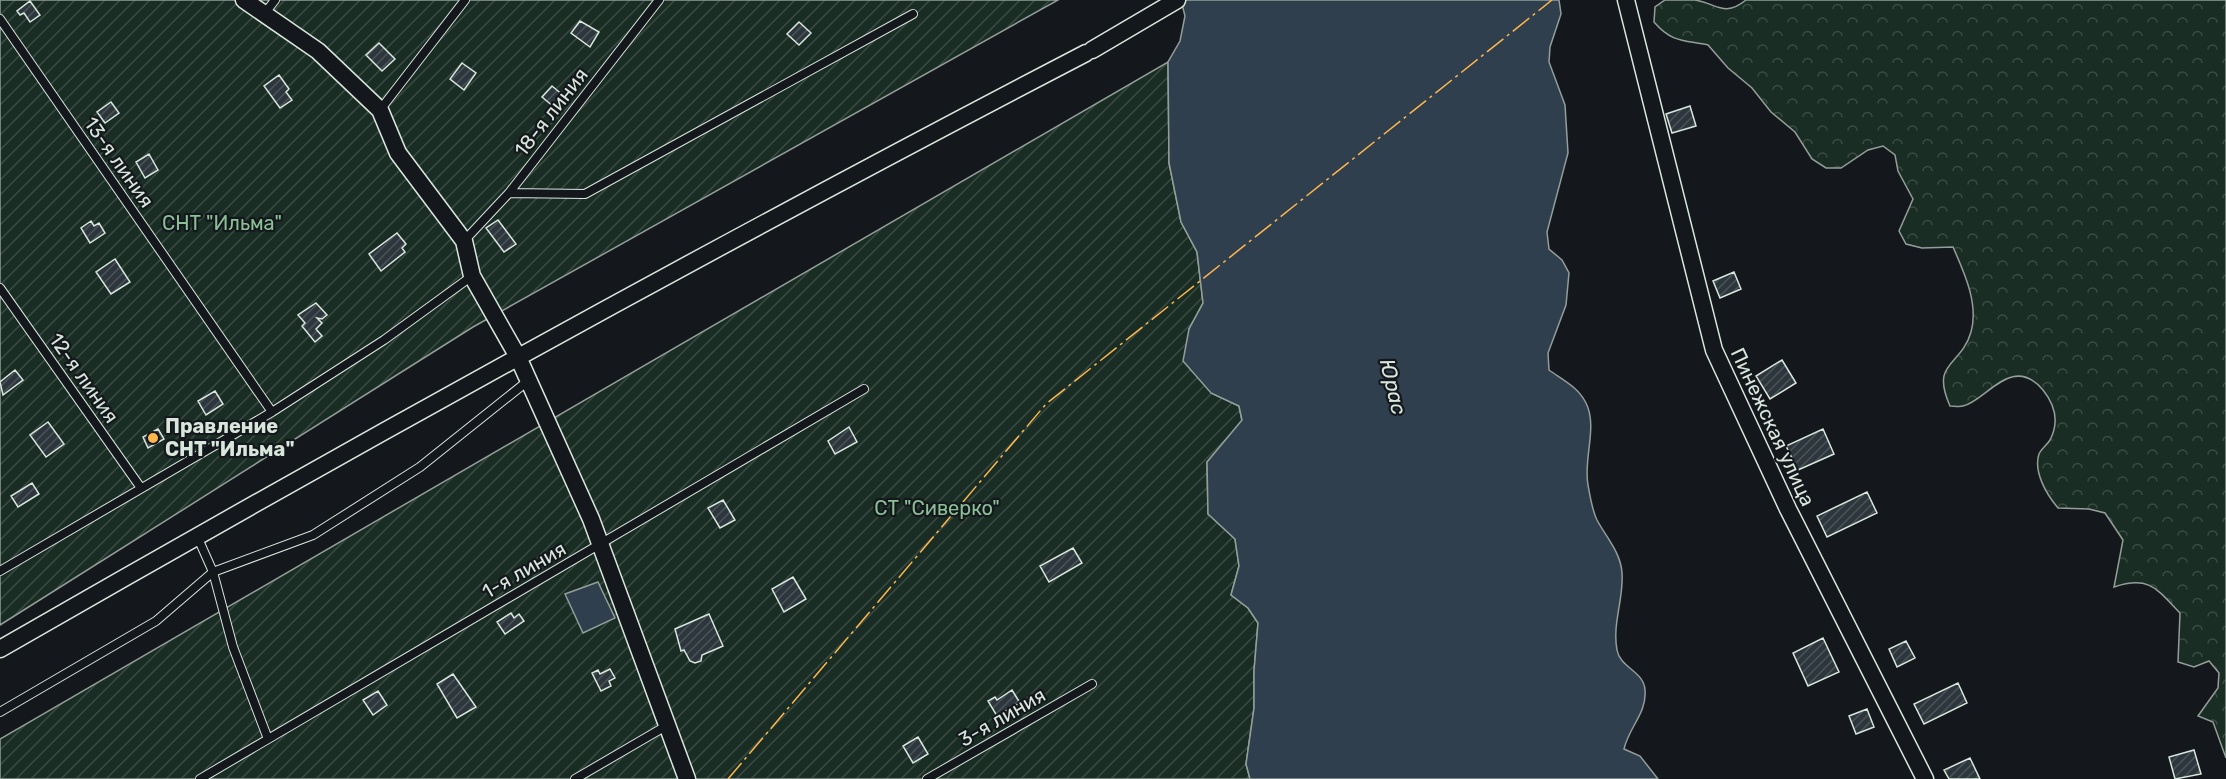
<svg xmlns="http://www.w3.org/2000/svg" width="2226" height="779" viewBox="0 0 2226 779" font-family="Rubik,sans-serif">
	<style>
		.forest { fill: url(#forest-crowns); stroke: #939e99; stroke-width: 1.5 }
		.garden { fill: url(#garden-furrows); stroke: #939e99; stroke-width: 1.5 }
		.water { fill: #2f3f4d; stroke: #939e99; stroke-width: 1.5 }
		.building { fill: url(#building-hatch); stroke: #d8e6dc; stroke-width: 1.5 }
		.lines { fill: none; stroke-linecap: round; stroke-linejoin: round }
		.lane-casing { stroke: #d8e6dc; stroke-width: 10 }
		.street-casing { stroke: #d8e6dc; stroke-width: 19 }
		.lane { stroke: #14181c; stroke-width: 8 }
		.street { stroke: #14181c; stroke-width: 16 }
		.power { stroke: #ffb74d; stroke-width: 1.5; stroke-dasharray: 21 4.5 3 4.5; stroke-linecap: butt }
		.poi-dot { fill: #ffb74d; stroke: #14181c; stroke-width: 2 }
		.labels { text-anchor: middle; stroke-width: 4.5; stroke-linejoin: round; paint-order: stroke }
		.street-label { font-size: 20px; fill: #d8e6dc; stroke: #14181c }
		.park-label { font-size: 20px; fill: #8ac095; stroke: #14181c }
		.poi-label { font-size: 20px; font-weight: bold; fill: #d8e6dc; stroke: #14181c; text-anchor: start }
		.water-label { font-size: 21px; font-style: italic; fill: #d8e6dc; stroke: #14181c }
	</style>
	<defs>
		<pattern id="forest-crowns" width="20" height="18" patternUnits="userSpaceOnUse" patternTransform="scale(1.5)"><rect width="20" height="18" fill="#1a2d24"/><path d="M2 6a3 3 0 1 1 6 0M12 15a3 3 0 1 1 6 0" fill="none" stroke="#3b4b43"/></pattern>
		<pattern id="garden-furrows" width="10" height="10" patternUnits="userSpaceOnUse" patternTransform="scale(1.5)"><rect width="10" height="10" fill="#1a2d24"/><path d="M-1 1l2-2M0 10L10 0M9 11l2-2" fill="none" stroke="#3b4b43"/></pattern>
		<pattern id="building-hatch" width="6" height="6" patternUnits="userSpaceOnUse" patternTransform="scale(1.5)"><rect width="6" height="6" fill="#2c363c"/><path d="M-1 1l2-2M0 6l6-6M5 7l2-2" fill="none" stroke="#4a5358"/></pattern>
	</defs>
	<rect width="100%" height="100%" fill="#14181c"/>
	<path class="forest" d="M1665 0C1675 0 1686 0 1695 0 1716 3 1724 18 1746 0H2226V758L2213 722 2198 716 2218 688 2219 673 2209 661 2194 667 2178 662 2180 613C2157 589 2149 575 2114 587L2123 540 2105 513 2089 509 2058 508C2047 495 2033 472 2039 454 2041 449 2047 445 2050 440 2060 421 2055 405 2043 390 2012 353 1986 401 1963 406 1959 407 1954 406 1950 406 1930 361 1961 367 1971 332 1979 304 1964 272 1953 247L1922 248 1906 244 1899 231 1913 199 1898 171 1895 155 1883 146 1868 150 1841 168H1826L1812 159 1795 132 1771 112 1752 88 1728 68 1708 45C1684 40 1672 43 1654 22L1655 7Z"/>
	<path class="garden" d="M0 0H1058L473 327 0 625Z
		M1168 62 1169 163 1181 222 1197 252 1203 303 1189 329 1211 393 1239 406 1242 421 1207 462 1208 514 1235 539 1239 566 1231 595 1248 608 1258 623 1254 671V708L1246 764 1250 779H0V739Z"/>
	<path class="water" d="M1181 0H1559L1561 14 1550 47 1549 62 1565 105 1568 153 1547 232 1549 249 1562 260 1569 273 1566 305 1548 353 1549 370C1563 380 1578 387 1586 403 1598 427 1583 459 1588 485 1590 496 1592 510 1597 520 1606 537 1621 553 1622 573 1624 598 1612 624 1617 650 1620 668 1644 671 1645 690 1647 713 1629 727 1624 749L1640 756 1658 779H1250L1246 764 1254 708V671L1258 623 1248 608 1231 595 1239 566 1235 539 1208 514 1207 462 1242 420 1239 406 1211 393 1183 361 1189 329 1203 303 1197 252 1181 222 1169 163 1168 62 1180 41 1185 16Z
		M598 582 615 618 583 633 565 594Z"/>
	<path class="building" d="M30 1 40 15 30 22 24 13 20 15 17 11Z
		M580 21 599 32 590 47 571 33Z
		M799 22 811 33 799 45 787 34Z
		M379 43 395 59 382 71 366 55Z
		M462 63 476 73 464 90 450 79Z
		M279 75 289 89 286 92 292 100 280 108 264 86Z
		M552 86 564 96 554 107 542 97Z
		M111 102 119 113 105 123 97 112Z
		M1690 106 1696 126 1672 133 1666 114Z
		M149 154 158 170 145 178 136 162Z
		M498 220 516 244 504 252 486 228Z
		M91 221 94 226 99 223 105 233 90 243 81 228Z
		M397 233 406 244 402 248 405 252 381 271 369 254Z
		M115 259 130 282 111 294 96 272Z
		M1734 272 1741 289 1720 298 1713 281Z
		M316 303 327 315 322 319 317 318 322 323 316 329 322 336 315 342 302 326 305 323 298 315Z
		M1782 360 1796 383 1770 399 1756 376Z
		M15 370 23 380 3 395 0 382Z
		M215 391 223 404 206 415 198 401Z
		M48 422 64 444 46 457 30 435Z
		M849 427 857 442 835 454 828 441Z
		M158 429 164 439 148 448 143 437Z
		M1823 429 1834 454 1798 470 1786 446Z
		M32 483 39 494 18 507 11 496Z
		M1867 492 1877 513 1827 537 1817 516Z
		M723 500 735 520 720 528 708 508Z
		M1073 548 1082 563 1049 582 1040 566Z
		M793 577 806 599 784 612 772 589Z
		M511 613 514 618 519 614 524 621 505 634 497 622Z
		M709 614 723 646 702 655 701 661 695 663 690 661 684 650 681 651 675 629Z
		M1823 638 1839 672 1808 686 1793 653Z
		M1906 641 1915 658 1897 667 1889 649Z
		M610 669 615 678 609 681 611 686 601 691 592 673 598 670 600 674Z
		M453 674 476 707 457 718 437 684Z
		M1958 683 1967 703 1924 724 1914 704Z
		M1012 690 1020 703 997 716 988 701 995 697 997 700Z
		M378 691 387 705 373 715 363 700Z
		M1867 709 1874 727 1856 734 1849 716Z
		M918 737 928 754 913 763 903 746Z
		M2194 750 2201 774 2175 779 2169 757Z
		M1970 758 1980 779H1949L1944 770Z"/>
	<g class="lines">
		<defs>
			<path id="lane" d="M265 13 275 0
				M0 19 272 412
				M380 110 465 0
				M509 193 585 194 913 14
				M464 241 509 193 659 0
				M0 288 141 488
				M197 536 213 572 233 647 268 739
				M0 571 272 412 384 340 472 276
				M0 712 156 621 213 572 313 535 420 467 529 380
				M200 779 864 389
				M575 779 666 726
				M927 779 1092 684"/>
			<path id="street" d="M244 0 318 51 380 110 398 153 464 241 472 276 518 357 591 519 687 779
				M1626 0 1714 350 1788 509 1925 779
				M1092 50 1177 0
				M0 649C358 443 719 244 1086 53"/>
		</defs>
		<use href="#lane" class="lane-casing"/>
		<use href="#street" class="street-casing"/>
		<use href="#lane" class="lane"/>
		<use href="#street" class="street"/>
		<path class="power" d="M728 779 1046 404 1552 0"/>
	</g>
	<circle class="poi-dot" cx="153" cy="438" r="6"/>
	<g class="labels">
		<g class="street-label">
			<text transform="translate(551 112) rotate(-52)" y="7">18-я линия</text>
			<text transform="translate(119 162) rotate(55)" y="7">13-я линия</text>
			<text transform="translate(84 378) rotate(55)" y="7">12-я линия</text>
			<text transform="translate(1773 427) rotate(65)" y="7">Пинежская улица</text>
			<text transform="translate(524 570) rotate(-30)" y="7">1-я линия</text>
			<text transform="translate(1002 717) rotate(-30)" y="7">3-я линия</text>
		</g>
		<g class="park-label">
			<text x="222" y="230">СНТ "Ильма"</text>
			<text x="937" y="515">СТ "Сиверко"</text>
		</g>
		<g class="poi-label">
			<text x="165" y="433">Правление<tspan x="165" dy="23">СНТ "Ильма"</tspan></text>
		</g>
		<g class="water-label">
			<text transform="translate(1393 387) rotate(77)" y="7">Юрас</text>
		</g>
	</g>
</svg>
